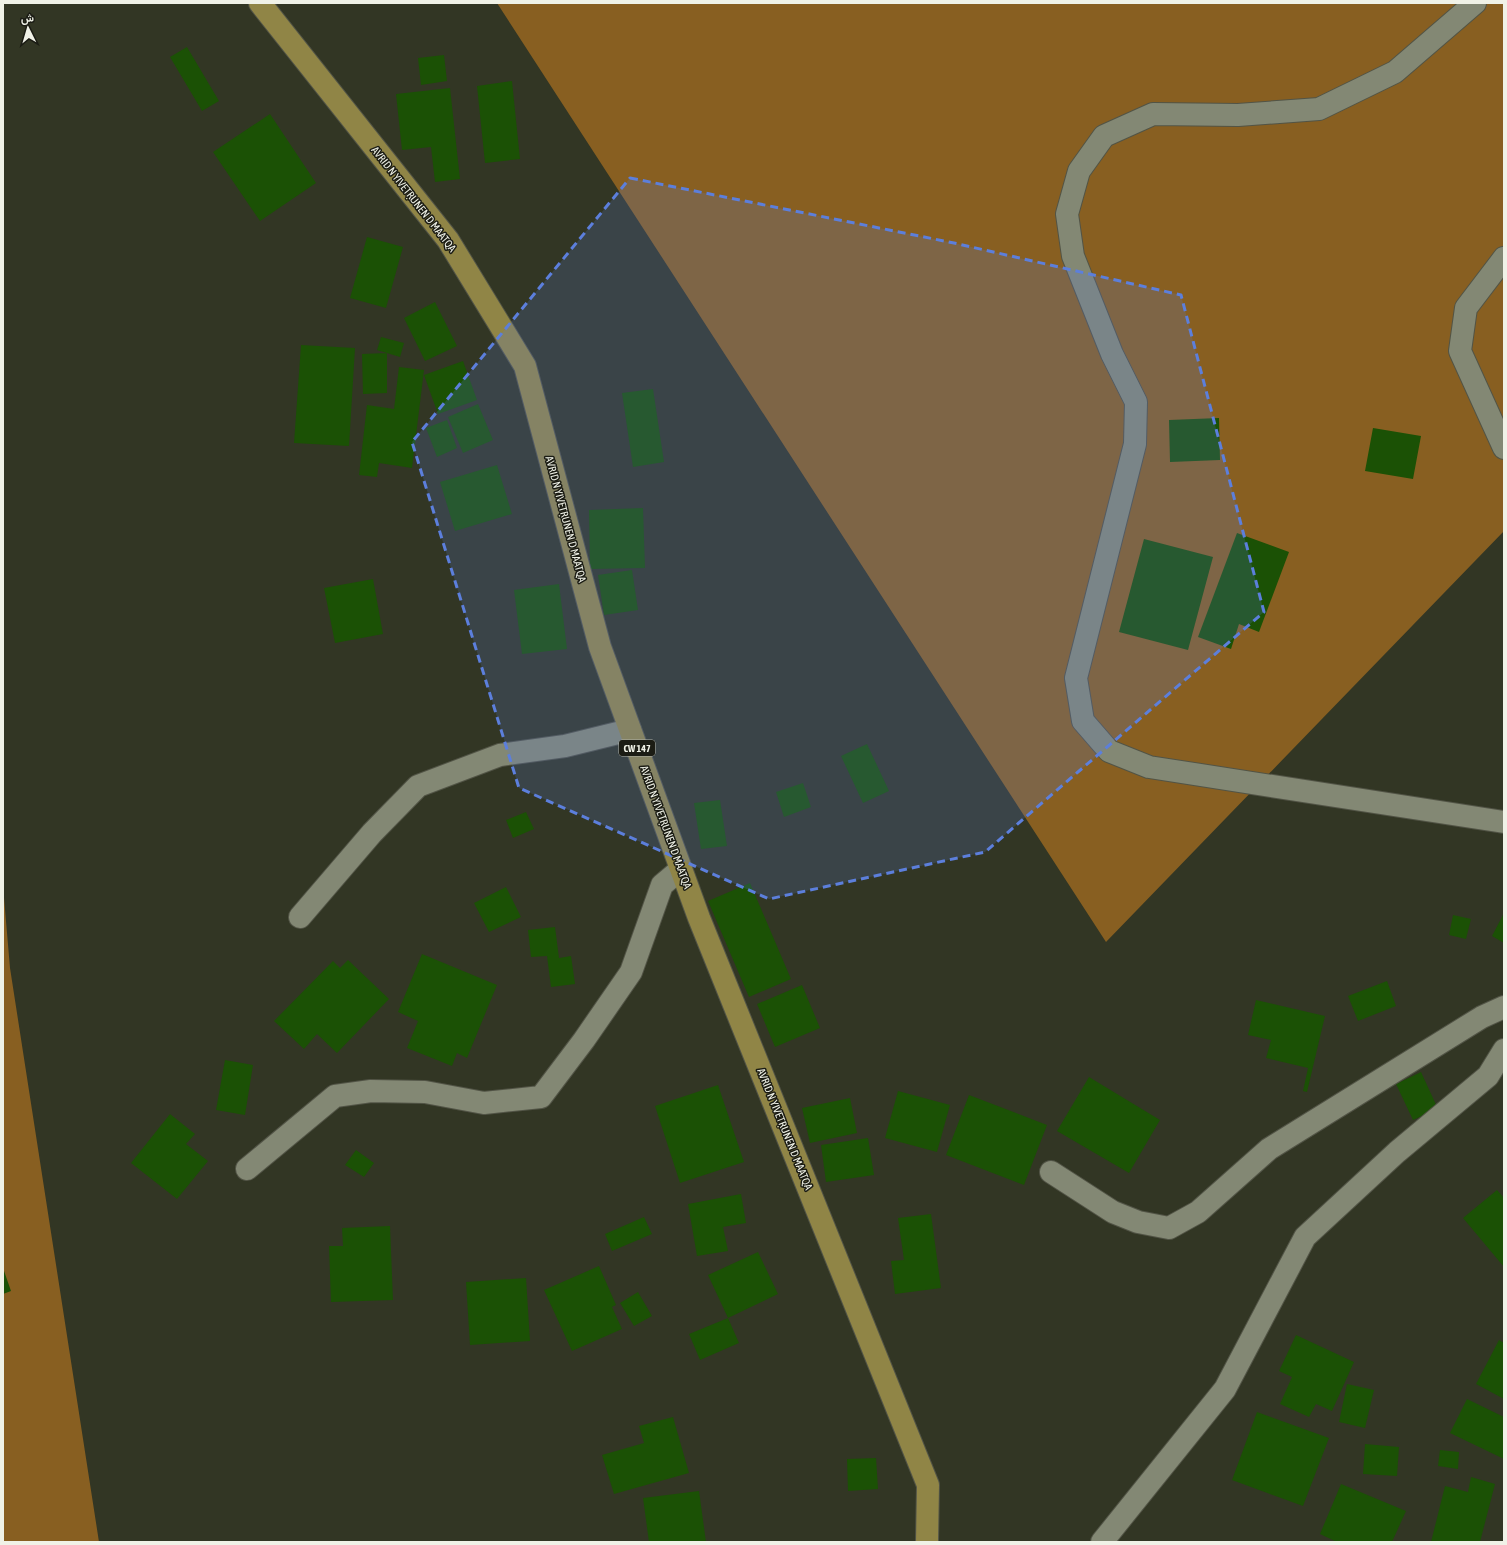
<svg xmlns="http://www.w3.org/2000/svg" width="1507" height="1545" viewBox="0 0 1507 1545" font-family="'Asap Condensed',Vazirmatn,sans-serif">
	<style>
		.forest { fill: #885f21 }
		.building { fill: #1b5105 }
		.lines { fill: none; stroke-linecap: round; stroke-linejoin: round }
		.minor-casing { stroke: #525446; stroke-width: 24 }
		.primary-casing { stroke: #525446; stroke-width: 24 }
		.minor { stroke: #838874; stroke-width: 22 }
		.primary { stroke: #908546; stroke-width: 22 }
		.marked { fill: #5c7fdc; fill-opacity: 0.2; stroke: #5c7fdc; stroke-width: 3; stroke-dasharray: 8 5; stroke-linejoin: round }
		.labels { text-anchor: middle; stroke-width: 3; stroke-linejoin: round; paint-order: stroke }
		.shield { fill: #1b1c14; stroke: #b0b2a8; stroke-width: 1 }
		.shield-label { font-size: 10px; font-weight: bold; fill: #f0f2e7 }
		.street-label { font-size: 11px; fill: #f0f2e7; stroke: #1b1c14 }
	</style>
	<rect width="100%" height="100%" fill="#323624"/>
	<path class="forest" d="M497 3H1504V531L1106 942Z
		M3 886 10 968 99 1542H3Z"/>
	<path class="building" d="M187 47 219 101 202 111 170 57Z
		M444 55 447 81 421 85 418 58Z
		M512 81 520 159 485 163 477 86Z
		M450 88 460 179 435 182 431 147 402 150 396 94Z
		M270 114 316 183 260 221 213 152Z
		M367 237 403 247 386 308 350 298Z
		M435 302 457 346 425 361 404 318Z
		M381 337 404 343 400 357 377 350Z
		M301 345 355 348 349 446 294 443Z
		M387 353V393L363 394 362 354Z
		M463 361 477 400 438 414 424 375Z
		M399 367 424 370 412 468 379 463 377 477 359 475 367 405 394 409Z
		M653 389 664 462 633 467 622 393Z
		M478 404 493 440 463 453 448 417Z
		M1219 418 1220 460 1170 462 1169 420Z
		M447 420 457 448 437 457 426 428Z
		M1373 428 1421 436 1413 479 1365 471Z
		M497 465 512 514 455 531 440 482Z
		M643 508 645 568 590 569 589 510Z
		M1237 533 1289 552 1259 632 1239 624 1231 649 1198 637Z
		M1144 539 1213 557 1188 650 1119 632Z
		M632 570 638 610 604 615 598 575Z
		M373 579 383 634 335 643 324 588Z
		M559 584 567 649 522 654 514 590Z
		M867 744 889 791 863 803 841 756Z
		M803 783 811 807 784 817 776 792Z
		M720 800 727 846 701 849 694 803Z
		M526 812 534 829 513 838 506 820Z
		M750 883 791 979 749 997 708 901Z
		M506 887 521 917 489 932 474 903Z
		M1504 913V943L1492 936Z
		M1453 915 1471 919 1466 939 1449 935Z
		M555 927 559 958 571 956 575 984 551 987 547 956 531 957 528 930Z
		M422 954 497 985 467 1058 457 1053 452 1066 407 1048 418 1021 398 1012Z
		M348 960 389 999 337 1053 317 1034 304 1049 274 1021 333 961 340 968Z
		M1387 981 1396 1006 1358 1021 1348 996Z
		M802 985 820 1028 775 1047 757 1004Z
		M1256 1000 1325 1016 1307 1092 1303 1091 1308 1068 1266 1058 1271 1040 1248 1035Z
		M225 1060 253 1065 245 1115 216 1110Z
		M1421 1072 1438 1109 1413 1120 1396 1084Z
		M1089 1077 1160 1120 1129 1173 1057 1131Z
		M718 1085 744 1162 680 1183 655 1106Z
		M898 1091 950 1105 937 1152 885 1138Z
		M969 1095 1047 1125 1024 1185 946 1155Z
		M850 1098 857 1133 810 1143 802 1108Z
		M170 1114 195 1134 186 1144 208 1161 177 1199 131 1163Z
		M868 1138 874 1175 826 1182 821 1145Z
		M356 1150 374 1163 364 1177 345 1165Z
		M1497 1190 1504 1198V1267L1463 1218Z
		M741 1194 746 1223 723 1227 728 1251 697 1256 688 1204Z
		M931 1214 941 1288 895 1294 891 1261 904 1260 898 1218Z
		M644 1217 652 1234 612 1251 605 1234Z
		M390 1226 393 1300 331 1302 329 1246H343L342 1228Z
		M758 1252 778 1294 728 1318 708 1275Z
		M599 1266 616 1305 612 1307 622 1329 572 1351 544 1290Z
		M3 1268 11 1291 3 1294Z
		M526 1278 530 1341 470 1345 466 1282Z
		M638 1292 652 1316 634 1326 620 1303Z
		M728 1318 739 1343 700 1360 689 1334Z
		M1296 1335 1354 1362 1332 1411 1316 1404 1309 1417 1280 1404 1292 1377 1279 1371Z
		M1499 1340 1504 1343V1399L1476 1384Z
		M1347 1384 1374 1390 1365 1428 1339 1422Z
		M1467 1399 1504 1417V1459L1450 1433Z
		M1257 1412 1329 1438 1303 1506 1232 1480Z
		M673 1417 689 1473 614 1494 602 1455 644 1443 639 1426Z
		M1365 1444 1399 1447 1397 1476 1363 1474Z
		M1440 1450 1459 1452 1458 1469 1438 1466Z
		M876 1458 878 1489 848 1491 847 1459Z
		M1471 1477 1495 1484 1480 1542H1431L1445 1486 1468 1492Z
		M1341 1484 1406 1511 1392 1542H1337L1320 1534Z
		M699 1491 706 1542H649L643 1498Z"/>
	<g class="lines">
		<defs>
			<path id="minor" d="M1475 3 1395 72 1319 109 1238 115 1153 114 1104 136 1079 171 1067 214 1073 256 1112 354 1136 402 1135 444 1076 678 1083 721 1109 751 1149 767 1504 822
				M1504 258 1466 308 1460 351 1504 448
				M300 917 372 833 418 786 500 755 565 746 630 730
				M247 1169 335 1096 371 1091 425 1092 484 1103 541 1097 584 1040 631 972 662 885 681 869
				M1051 1172 1113 1212 1138 1222 1169 1228 1198 1212 1269 1149 1482 1017 1504 1007
				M1102 1542 1225 1389 1305 1237 1397 1152 1488 1076 1504 1050"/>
			<path id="primary" d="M260 3 448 240 525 366 600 647 699 918 928 1485 927 1542"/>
		</defs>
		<use href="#minor" class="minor-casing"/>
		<use href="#primary" class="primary-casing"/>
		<use href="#minor" class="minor"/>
		<use href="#primary" class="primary"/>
	</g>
	<path class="marked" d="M630 178 954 243 1181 295 1264 612 985 852 769 899 519 788 412 442Z"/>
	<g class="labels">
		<rect class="shield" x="619" y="740" width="36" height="16" rx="3"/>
		<g class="shield-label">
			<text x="637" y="752">CW 147</text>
		</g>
		<g class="street-label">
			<text transform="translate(414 199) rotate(52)" y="4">AVRID N YIVETṚUNEN D MAATQA</text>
			<text transform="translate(566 519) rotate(75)" y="4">AVRID N YIVETṚUNEN D MAATQA</text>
			<text transform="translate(666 827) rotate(70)" y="4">AVRID N YIVETṚUNEN D MAATQA</text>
			<text transform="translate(785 1129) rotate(68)" y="4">AVRID N YIVETṚUNEN D MAATQA</text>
		</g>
	</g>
	<rect width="1507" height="1545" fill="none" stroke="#f0f2e7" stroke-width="8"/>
	<g transform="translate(28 28) rotate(355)" stroke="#1b1c14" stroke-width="3" paint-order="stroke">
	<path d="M0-3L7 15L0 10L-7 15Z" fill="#f0f2e7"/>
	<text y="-6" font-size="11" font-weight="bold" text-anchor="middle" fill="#f0f2e7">ش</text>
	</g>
</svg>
